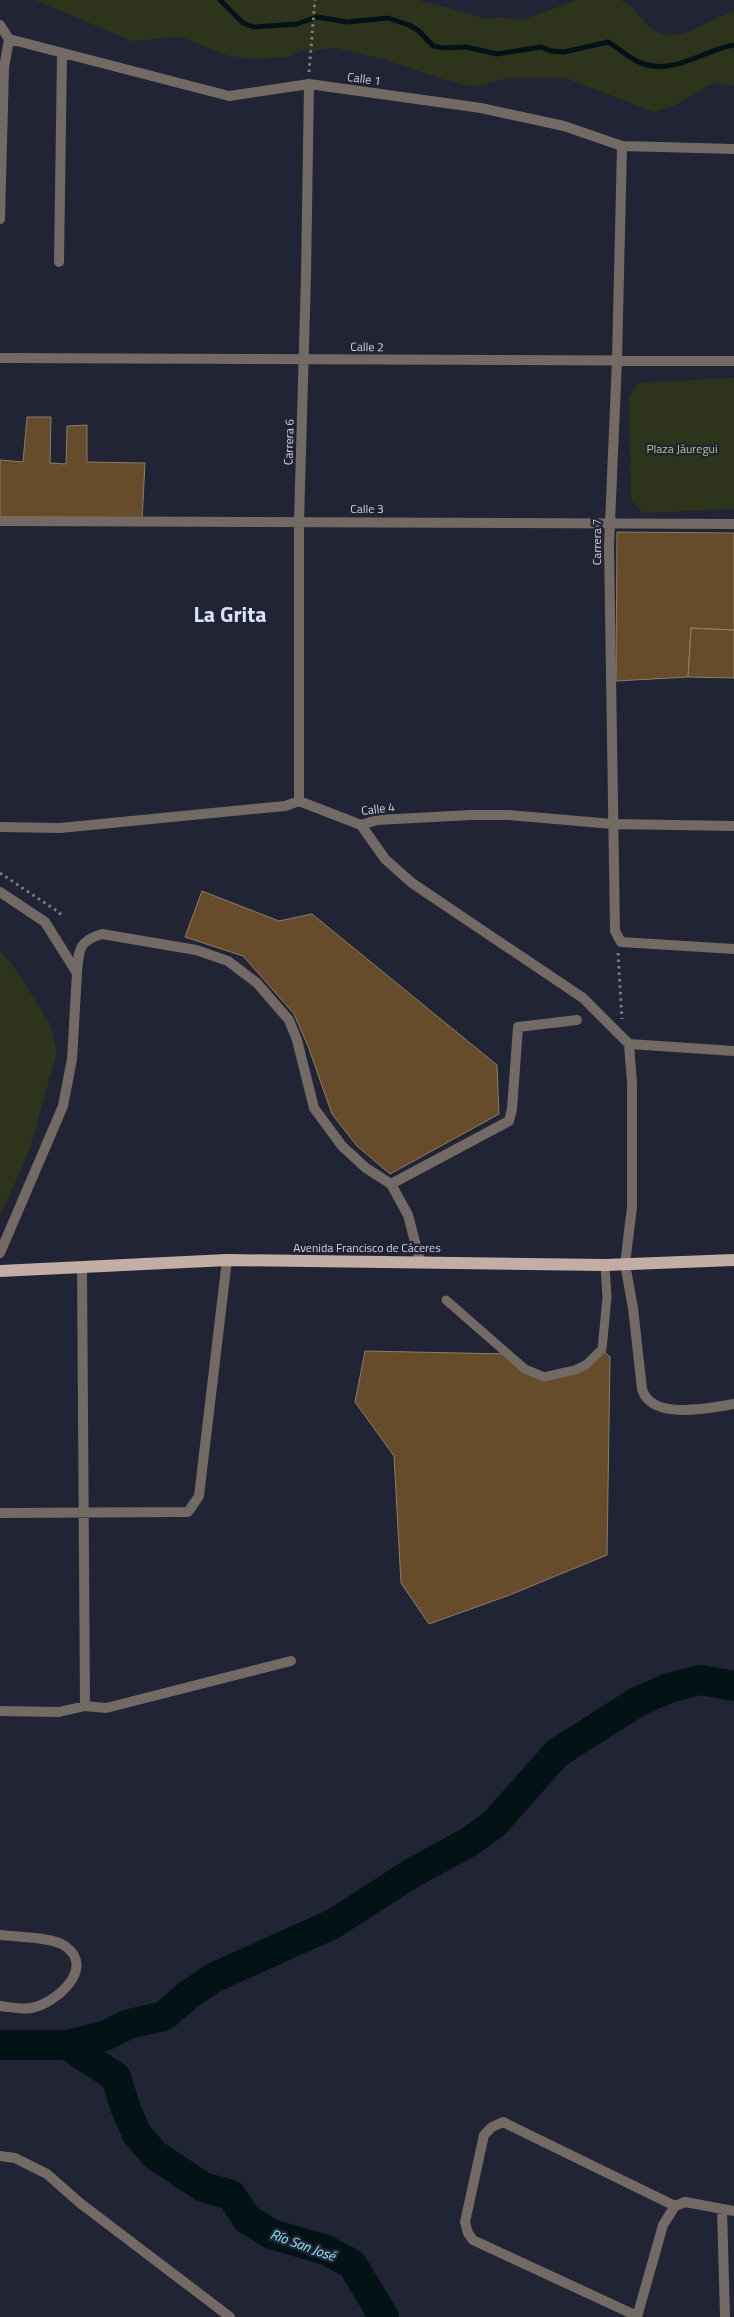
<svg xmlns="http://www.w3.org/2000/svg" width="734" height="2317" viewBox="0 0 734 2317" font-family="'Titillium Web',sans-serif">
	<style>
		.green { fill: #2e341c }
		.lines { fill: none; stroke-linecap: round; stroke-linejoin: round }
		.stream { stroke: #031215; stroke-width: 5 }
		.river { stroke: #031215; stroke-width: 30 }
		.building { fill: #664c2a; stroke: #8b7d6c }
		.path { stroke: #797c89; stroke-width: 3; stroke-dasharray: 2.5 4; stroke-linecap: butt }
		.lane { stroke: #736965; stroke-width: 9 }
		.street { stroke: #736965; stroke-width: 10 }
		.primary { stroke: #c2aea5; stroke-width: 12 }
		.labels { text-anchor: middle; stroke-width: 5; stroke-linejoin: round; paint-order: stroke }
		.street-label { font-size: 12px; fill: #d1d4de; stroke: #202434 }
		.park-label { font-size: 12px; fill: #b7c885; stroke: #202434 }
		.water-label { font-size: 14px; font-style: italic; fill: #90ecfc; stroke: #202434 }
		.town-label { font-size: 22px; font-weight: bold; fill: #dce2f8; stroke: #202434 }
	</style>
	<rect width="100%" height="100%" fill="#202434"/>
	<path class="green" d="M35 0H419L487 19 499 17 523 20 577 0H620C632 3 639 17 648 26 676 51 704 19 734 12V86L718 83 707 86 676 105 654 112 565 78H508L473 87 439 78 383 59 336 48 300 51 288 57 250 59 226 55 181 37 132 41Z
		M734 378V509L643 513 631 500 629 397 638 383Z
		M0 951 12 964 49 1022 57 1051 30 1149 0 1216Z"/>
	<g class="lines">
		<path class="stream" d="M220 0 243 23 253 27 297 24 317 17 347 22 388 18 409 25 419 31 433 46 444 48 466 47 497 54 541 47 551 51 564 52 608 42C621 49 630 60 644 64 676 74 704 50 734 45"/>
		<path class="river" d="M0 2045H67L107 2035 129 2024 164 2016 188 1995 215 1977 333 1924 412 1873 469 1842 494 1824 557 1753 637 1702 669 1688 700 1680 734 1686
			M67 2045 116 2077 125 2107 137 2134 155 2155 203 2187 231 2195 247 2219 271 2234 326 2250 352 2264 384 2317"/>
	</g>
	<path class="building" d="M27 417H51L50 463 66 464 67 426 87 425V462L145 463 142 521H0V460L23 462Z
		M617 532 734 533V630L691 628 688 677 616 681Z
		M691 628 734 630V678L688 677Z
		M202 891 279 921 312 914 497 1065 499 1114 390 1174 357 1146 332 1114 308 1046 294 1014 266 982 243 956 185 937Z
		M602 1349 610 1357 607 1555 507 1596 429 1624 401 1583 394 1456 355 1402 365 1351 507 1354 544 1377 587 1364Z"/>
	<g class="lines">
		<path class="path" d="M309 72 315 0
			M0 873 60 913 59 918
			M618 953 622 1019"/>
		<path class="lane" d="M446 1300 525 1369 544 1377 557 1374 575 1370 587 1364 602 1349 607 1298 605 1265"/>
		<path class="street" d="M0 25 9 39 229 96 309 84 481 108 564 126 622 146 734 149
			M622 146 617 360 609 546 615 931 621 942 734 949
			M0 219 4 68 9 39
			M59 262 62 54
			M0 358 734 361
			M0 521 734 524
			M299 801V521L306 276 309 84
			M361 825 385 859 412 883 583 998 629 1044 734 1051
			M0 827 60 828 285 806 299 801 361 825 377 820 471 815H508L613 824 734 826
			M0 892 45 922 77 973 72 1059 63 1106 0 1253
			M77 973C79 950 78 941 102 934L196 950 228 961 257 983 289 1020 297 1040 314 1108 342 1146 366 1168 391 1184 408 1215 420 1261
			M629 1044 632 1083V1207L625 1264 633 1308 642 1389C651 1421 710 1408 734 1404
			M391 1184 509 1121 512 1109 518 1027 577 1020
			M82 1267 85 1706
			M0 1513 188 1512 199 1496 227 1260
			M0 1711 59 1712 85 1706 106 1708 291 1661
			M0 1935C16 1937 52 1937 65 1946 97 1968 55 2004 31 2008 21 2010 10 2007 0 2006
			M0 2156 15 2158 47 2174 80 2203 230 2317
			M722 2209 725 2317
			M637 2316 473 2240 468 2233 465 2222 484 2135 492 2127 503 2122 675 2206
			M637 2317 663 2225 675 2206 685 2202 734 2211"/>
		<path class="primary" d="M0 1271 227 1260 605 1265 734 1260"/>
	</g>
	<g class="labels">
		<g class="street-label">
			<text transform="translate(364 79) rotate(8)" y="4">Calle 1</text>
			<text transform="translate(367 347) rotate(1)" y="4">Calle 2</text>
			<text transform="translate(289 442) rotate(-88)" y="4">Carrera 6</text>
			<text x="367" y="513">Calle 3</text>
			<text transform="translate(597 542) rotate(-90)" y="4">Carrera 7</text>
			<text transform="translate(378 809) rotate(-7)" y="4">Calle 4</text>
			<text x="367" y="1252">Avenida Francisco de Cáceres</text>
		</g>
		<g class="park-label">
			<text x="682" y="453">Plaza Jáuregui</text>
		</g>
		<g class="water-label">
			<text transform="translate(303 2245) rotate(20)" y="5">Río San José</text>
		</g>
		<g class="town-label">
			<text x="230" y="622">La Grita</text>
		</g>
	</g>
</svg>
